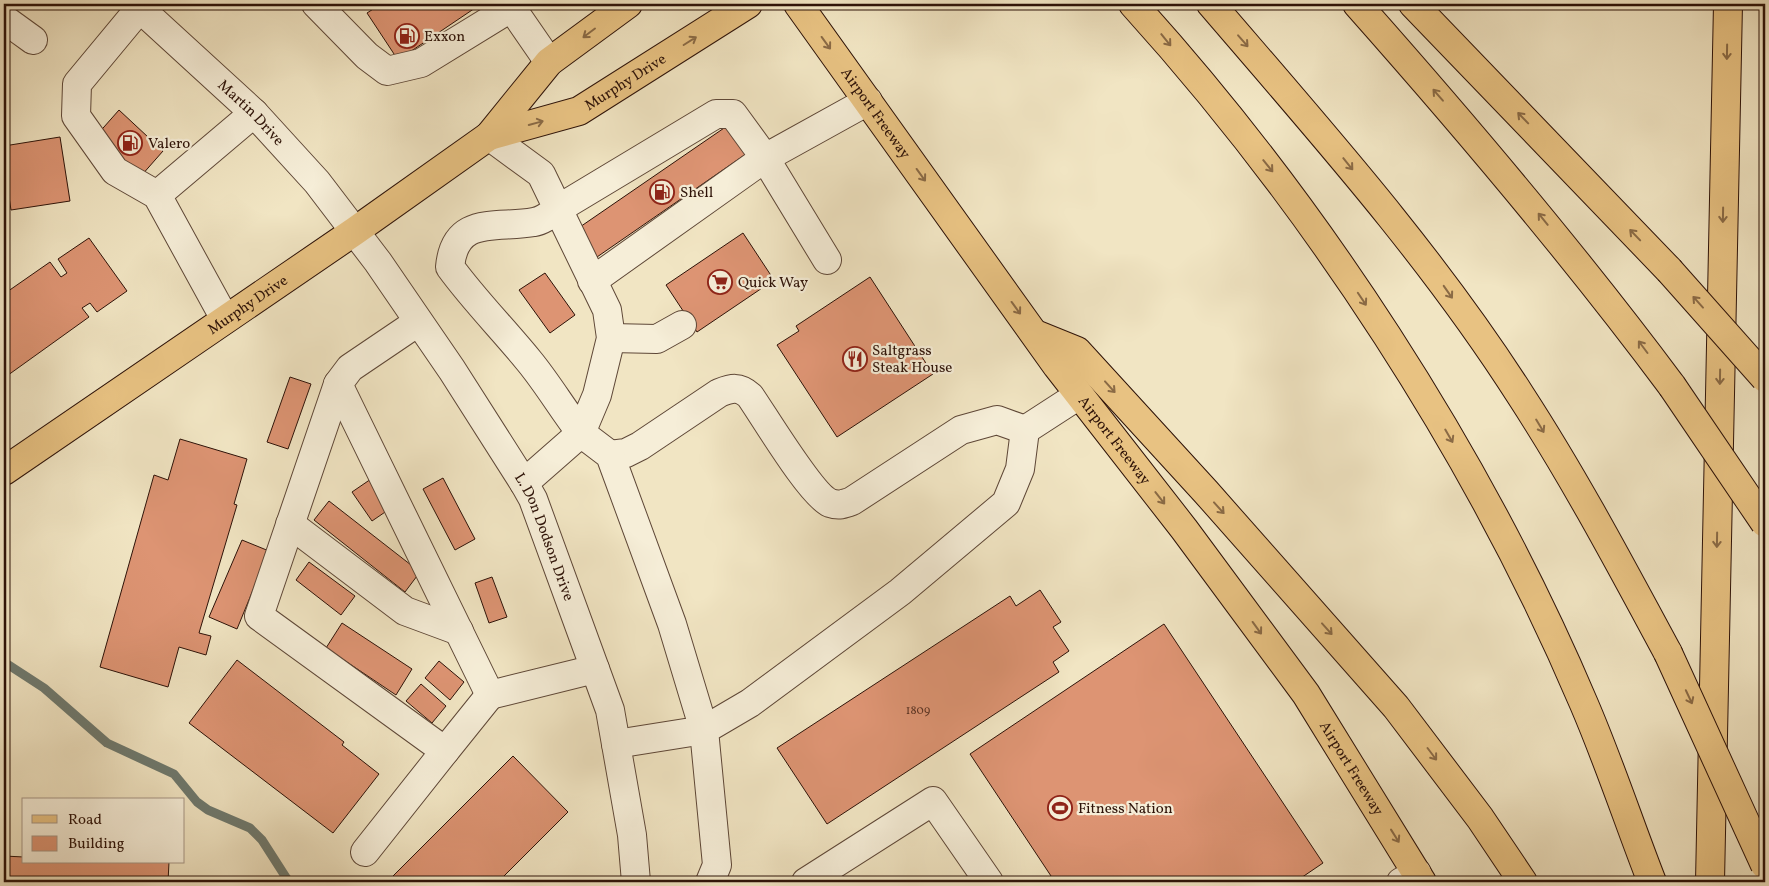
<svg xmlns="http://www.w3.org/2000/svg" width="1769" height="886" viewBox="0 0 1769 886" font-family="Vollkorn,serif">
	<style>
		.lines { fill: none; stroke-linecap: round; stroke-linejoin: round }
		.stream { stroke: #6f7a6f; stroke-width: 9 }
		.building { fill: #dd9473; stroke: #2d1208 }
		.minor-casing { stroke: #5e4737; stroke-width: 30 }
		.major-casing { stroke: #2d1208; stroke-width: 30 }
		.highway-casing { stroke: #2d1208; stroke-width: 30 }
		.minor { stroke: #f6eed8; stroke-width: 28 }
		.major { stroke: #e8c282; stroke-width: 28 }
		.highway { stroke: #e8c282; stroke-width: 28 }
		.highway-bridge-casing { stroke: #2d1208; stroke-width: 30; stroke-linecap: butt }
		.highway-bridge { stroke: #e8c282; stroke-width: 28 }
		.oneway { stroke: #8a6a45 }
		.labels { text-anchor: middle; stroke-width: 4.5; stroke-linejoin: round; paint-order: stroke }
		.number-label { font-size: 12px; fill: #593223 }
		.poi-label { font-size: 15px; fill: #2d1208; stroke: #f6eed8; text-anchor: start }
		.street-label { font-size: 15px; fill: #2d1208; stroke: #f6eed8 }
	</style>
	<rect width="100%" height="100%" fill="#f1e5c3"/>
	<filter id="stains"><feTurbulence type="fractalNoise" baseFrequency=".004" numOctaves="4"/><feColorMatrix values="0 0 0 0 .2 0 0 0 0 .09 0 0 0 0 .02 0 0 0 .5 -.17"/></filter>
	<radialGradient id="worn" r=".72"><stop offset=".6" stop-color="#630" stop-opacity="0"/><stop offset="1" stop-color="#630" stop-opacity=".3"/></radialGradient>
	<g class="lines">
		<path class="stream" d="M4 662 44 688 107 743 174 774 197 802 208 810 250 828 262 840 287 879 293 882"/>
	</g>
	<path class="building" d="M381 4H481L398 60 367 13Z
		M119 110 163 151 141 176 96 136Z
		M727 126 746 154 597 257 577 229Z
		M60 137 70 201 11 210 4 164V146Z
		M743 233 774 280 697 332 666 285Z
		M89 238 127 291 97 312 90 303 82 308 89 317 4 378V294L50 262 61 277 67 273 58 259Z
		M545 273 575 315 550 333 519 290Z
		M870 277 933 374 837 437 777 345 799 331 796 326Z
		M290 377 311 384 288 449 267 442Z
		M180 439 247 459 234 504 237 505 199 633 211 636 206 655 179 647 168 687 100 667 154 475 168 480Z
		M443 478 475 539 455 550 423 489Z
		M371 479 391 508 372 521 352 492Z
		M329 501 420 572 405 592 314 520Z
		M242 540 269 551 237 629 209 617Z
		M309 562 355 596 341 615 296 580Z
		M492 577 507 617 489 623 475 583Z
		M1040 590 1061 622 1053 627 1069 651 1053 662 1059 672 827 824 777 748 1010 596 1016 606Z
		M342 623 412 669 396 695 326 648Z
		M1164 624 1323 863 1295 882H1055L970 754Z
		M237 660 344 742 342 745 379 774 333 833 189 723Z
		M439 661 464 682 450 700 425 678Z
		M421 684 446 706 432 723 406 701Z
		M513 756 568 812 498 882H387Z
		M4 856 24 857V862H169L168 882H4Z"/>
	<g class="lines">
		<defs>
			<g id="minor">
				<path id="s1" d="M135 4 254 113 317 182 378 262 452 370 524 483 533 499 610 710 632 835 636 882"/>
				<path d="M316 4 367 56 387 71 421 63 517 4"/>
				<path d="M509 4 549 62"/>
				<path d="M140 8 77 84 76 116 115 171 157 195 225 319"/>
				<path d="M4 19 33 40"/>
				<path d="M489 136 541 174 607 310 611 338 597 395 581 433C563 410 548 384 529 361 503 329 474 300 450 267 455 214 497 229 534 222 542 221 551 214 558 209L716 114H733L765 158 868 101"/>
				<path d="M157 195 254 113"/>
				<path d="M592 281 765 158 827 260"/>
				<path d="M418 322 350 368 338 384 490 695 595 669"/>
				<path d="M611 338 657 339 682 325"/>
				<path d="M338 384 259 616 445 751 490 695"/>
				<path d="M610 455 626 453 640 446 719 393C732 388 739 386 750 396 764 416 811 495 830 503 839 506 844 504 852 501L961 430 997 420 1025 430"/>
				<path d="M524 483 581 433 610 455 672 624 704 730 616 744"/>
				<path d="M290 524 405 611 459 631"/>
				<path d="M365 852 445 751"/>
				<path d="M710 882 717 865 704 730 750 703 900 592 1006 503 1020 469 1025 430 1079 395"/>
				<path d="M806 882 933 801 989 882"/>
				<path d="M1401 882 1417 873"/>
			</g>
			<g id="major">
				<path id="s2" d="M798 4 1057 366 1184 529 1306 694 1422 882"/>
				<path id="s3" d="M489 136 579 111 748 4"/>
				<path id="s4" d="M4 471 355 231 489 136 549 62 628 4"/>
			</g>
			<path id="highway" d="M1133 4C1315 205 1478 454 1584 704 1609 762 1629 823 1652 882
				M1211 4C1319 130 1431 255 1521 396 1575 479 1621 566 1668 653
				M1357 4C1467 128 1573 253 1672 386
				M1413 4 1669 270
				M1035 334 1077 351 1206 492 1396 707 1480 818 1523 882
				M1710 882 1728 4"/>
		</defs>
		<use href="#minor" class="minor-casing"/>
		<use href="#major" class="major-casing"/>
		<use href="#highway" class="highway-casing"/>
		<use href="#minor" class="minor"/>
		<use href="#major" class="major"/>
		<use href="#highway" class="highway"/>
		<defs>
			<path id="highway-bridge" d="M1669 270 1765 378
				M1672 386 1765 523
				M1668 653 1765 865"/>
		</defs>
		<use href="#highway-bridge" class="highway-bridge-casing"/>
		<use href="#highway-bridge" class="highway-bridge"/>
	</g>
	<defs><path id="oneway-shaft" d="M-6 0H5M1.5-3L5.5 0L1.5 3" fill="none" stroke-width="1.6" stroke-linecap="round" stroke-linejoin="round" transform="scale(1.25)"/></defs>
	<g class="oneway">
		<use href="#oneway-shaft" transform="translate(589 33) rotate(143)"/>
		<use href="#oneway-shaft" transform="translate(1166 40) rotate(51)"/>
		<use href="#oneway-shaft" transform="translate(690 41) rotate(-32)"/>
		<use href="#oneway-shaft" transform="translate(1243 41) rotate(49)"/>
		<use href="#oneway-shaft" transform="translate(826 43) rotate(54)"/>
		<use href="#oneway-shaft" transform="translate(1727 52) rotate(91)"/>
		<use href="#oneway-shaft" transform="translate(1438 95) rotate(-131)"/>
		<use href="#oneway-shaft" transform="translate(1523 118) rotate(-134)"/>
		<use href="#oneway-shaft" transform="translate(536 123) rotate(-15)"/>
		<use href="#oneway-shaft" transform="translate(1348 164) rotate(51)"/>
		<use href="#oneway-shaft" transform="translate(1268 166) rotate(51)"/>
		<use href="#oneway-shaft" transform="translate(921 175) rotate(54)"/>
		<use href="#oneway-shaft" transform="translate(1723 215) rotate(91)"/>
		<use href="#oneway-shaft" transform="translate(1543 219) rotate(-129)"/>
		<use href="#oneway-shaft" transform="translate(1635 235) rotate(-134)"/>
		<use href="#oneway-shaft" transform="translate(1448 292) rotate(55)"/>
		<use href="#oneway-shaft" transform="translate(1362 299) rotate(56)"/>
		<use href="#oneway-shaft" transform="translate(1698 302) rotate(-132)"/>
		<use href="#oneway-shaft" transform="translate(1016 308) rotate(54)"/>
		<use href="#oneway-shaft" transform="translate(1643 347) rotate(-127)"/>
		<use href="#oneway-shaft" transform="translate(1720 377) rotate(91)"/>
		<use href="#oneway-shaft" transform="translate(1110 387) rotate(48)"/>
		<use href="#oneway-shaft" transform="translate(1540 426) rotate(59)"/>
		<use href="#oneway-shaft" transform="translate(1449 436) rotate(60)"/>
		<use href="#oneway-shaft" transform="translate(1160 498) rotate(52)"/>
		<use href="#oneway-shaft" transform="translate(1219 508) rotate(48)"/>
		<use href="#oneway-shaft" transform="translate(1717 540) rotate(91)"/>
		<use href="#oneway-shaft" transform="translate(1257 628) rotate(54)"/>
		<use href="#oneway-shaft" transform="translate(1327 629) rotate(48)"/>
		<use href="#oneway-shaft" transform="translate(1689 697) rotate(65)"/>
		<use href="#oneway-shaft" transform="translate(1432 754) rotate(53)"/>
		<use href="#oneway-shaft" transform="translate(1395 836) rotate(58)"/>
	</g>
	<defs>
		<symbol id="fuel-ring" viewBox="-11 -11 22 22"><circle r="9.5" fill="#f6eed8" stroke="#8f2418" stroke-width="1.5"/><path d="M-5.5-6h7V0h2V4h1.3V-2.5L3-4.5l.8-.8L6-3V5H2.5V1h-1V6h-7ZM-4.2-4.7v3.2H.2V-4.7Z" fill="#8f2418"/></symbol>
		<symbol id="supermarket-ring" viewBox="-11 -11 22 22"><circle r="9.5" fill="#f6eed8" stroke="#8f2418" stroke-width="1.5"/><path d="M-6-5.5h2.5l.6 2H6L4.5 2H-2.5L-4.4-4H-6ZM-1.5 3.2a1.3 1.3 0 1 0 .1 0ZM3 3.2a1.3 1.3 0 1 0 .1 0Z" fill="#8f2418"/></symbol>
		<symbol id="restaurant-ring" viewBox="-11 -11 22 22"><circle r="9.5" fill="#f6eed8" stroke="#8f2418" stroke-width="1.5"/><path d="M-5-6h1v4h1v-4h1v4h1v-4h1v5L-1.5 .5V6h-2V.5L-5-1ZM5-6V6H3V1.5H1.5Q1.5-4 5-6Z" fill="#8f2418"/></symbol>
		<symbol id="stadium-ring" viewBox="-11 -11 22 22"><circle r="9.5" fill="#f6eed8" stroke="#8f2418" stroke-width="1.5"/><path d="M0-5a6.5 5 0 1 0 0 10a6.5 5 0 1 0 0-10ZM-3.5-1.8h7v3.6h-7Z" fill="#8f2418"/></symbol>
	</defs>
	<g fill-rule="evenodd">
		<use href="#fuel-ring" x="393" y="22" width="28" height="28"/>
		<use href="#fuel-ring" x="116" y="129" width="28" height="28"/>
		<use href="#fuel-ring" x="648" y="178" width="28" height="28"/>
		<use href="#supermarket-ring" x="706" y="268" width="28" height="28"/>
		<use href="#restaurant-ring" x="841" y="345" width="28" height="28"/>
		<use href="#stadium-ring" x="1046" y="794" width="28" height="28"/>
	</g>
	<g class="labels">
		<g class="number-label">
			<text x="918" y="714">1809</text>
		</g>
		<g class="poi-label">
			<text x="424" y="41">Exxon</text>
			<text x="148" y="148">Valero</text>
			<text x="680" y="197">Shell</text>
			<text x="738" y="287">Quick Way</text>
			<text x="872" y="355">Saltgrass<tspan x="872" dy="17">Steak House</tspan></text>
			<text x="1078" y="813">Fitness Nation</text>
		</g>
		<g class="street-label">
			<text dy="5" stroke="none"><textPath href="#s3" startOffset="148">Murphy Drive</textPath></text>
			<text dy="5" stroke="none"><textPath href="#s1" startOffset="159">Martin Drive</textPath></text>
			<text dy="5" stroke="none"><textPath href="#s2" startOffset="134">Airport Freeway</textPath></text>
			<text dy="5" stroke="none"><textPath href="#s4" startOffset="295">Murphy Drive</textPath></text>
			<text dy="5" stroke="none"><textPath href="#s2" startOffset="539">Airport Freeway</textPath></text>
			<text dy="5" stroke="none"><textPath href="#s1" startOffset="678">L. Don Dodson Drive</textPath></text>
			<text dy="5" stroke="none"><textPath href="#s2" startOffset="944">Airport Freeway</textPath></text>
		</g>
	</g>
	<rect width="1769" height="886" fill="none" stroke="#f1e5c3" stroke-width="20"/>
	<rect x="5" y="5" width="1759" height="876" fill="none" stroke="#2d1208" stroke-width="2.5"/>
	<rect x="10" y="10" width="1749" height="866" fill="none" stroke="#2d1208"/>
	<rect x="22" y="798" width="162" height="65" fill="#f6eed8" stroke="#a69685"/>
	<rect x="32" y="815" width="25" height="8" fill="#e8c282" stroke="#a69685"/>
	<text x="68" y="824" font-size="15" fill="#2d1208">Road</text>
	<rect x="32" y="836" width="25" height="15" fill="#dd9473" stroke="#a69685"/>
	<text x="68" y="848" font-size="15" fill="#2d1208">Building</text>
	<rect width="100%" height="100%" filter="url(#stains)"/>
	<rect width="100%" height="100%" fill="url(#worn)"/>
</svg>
